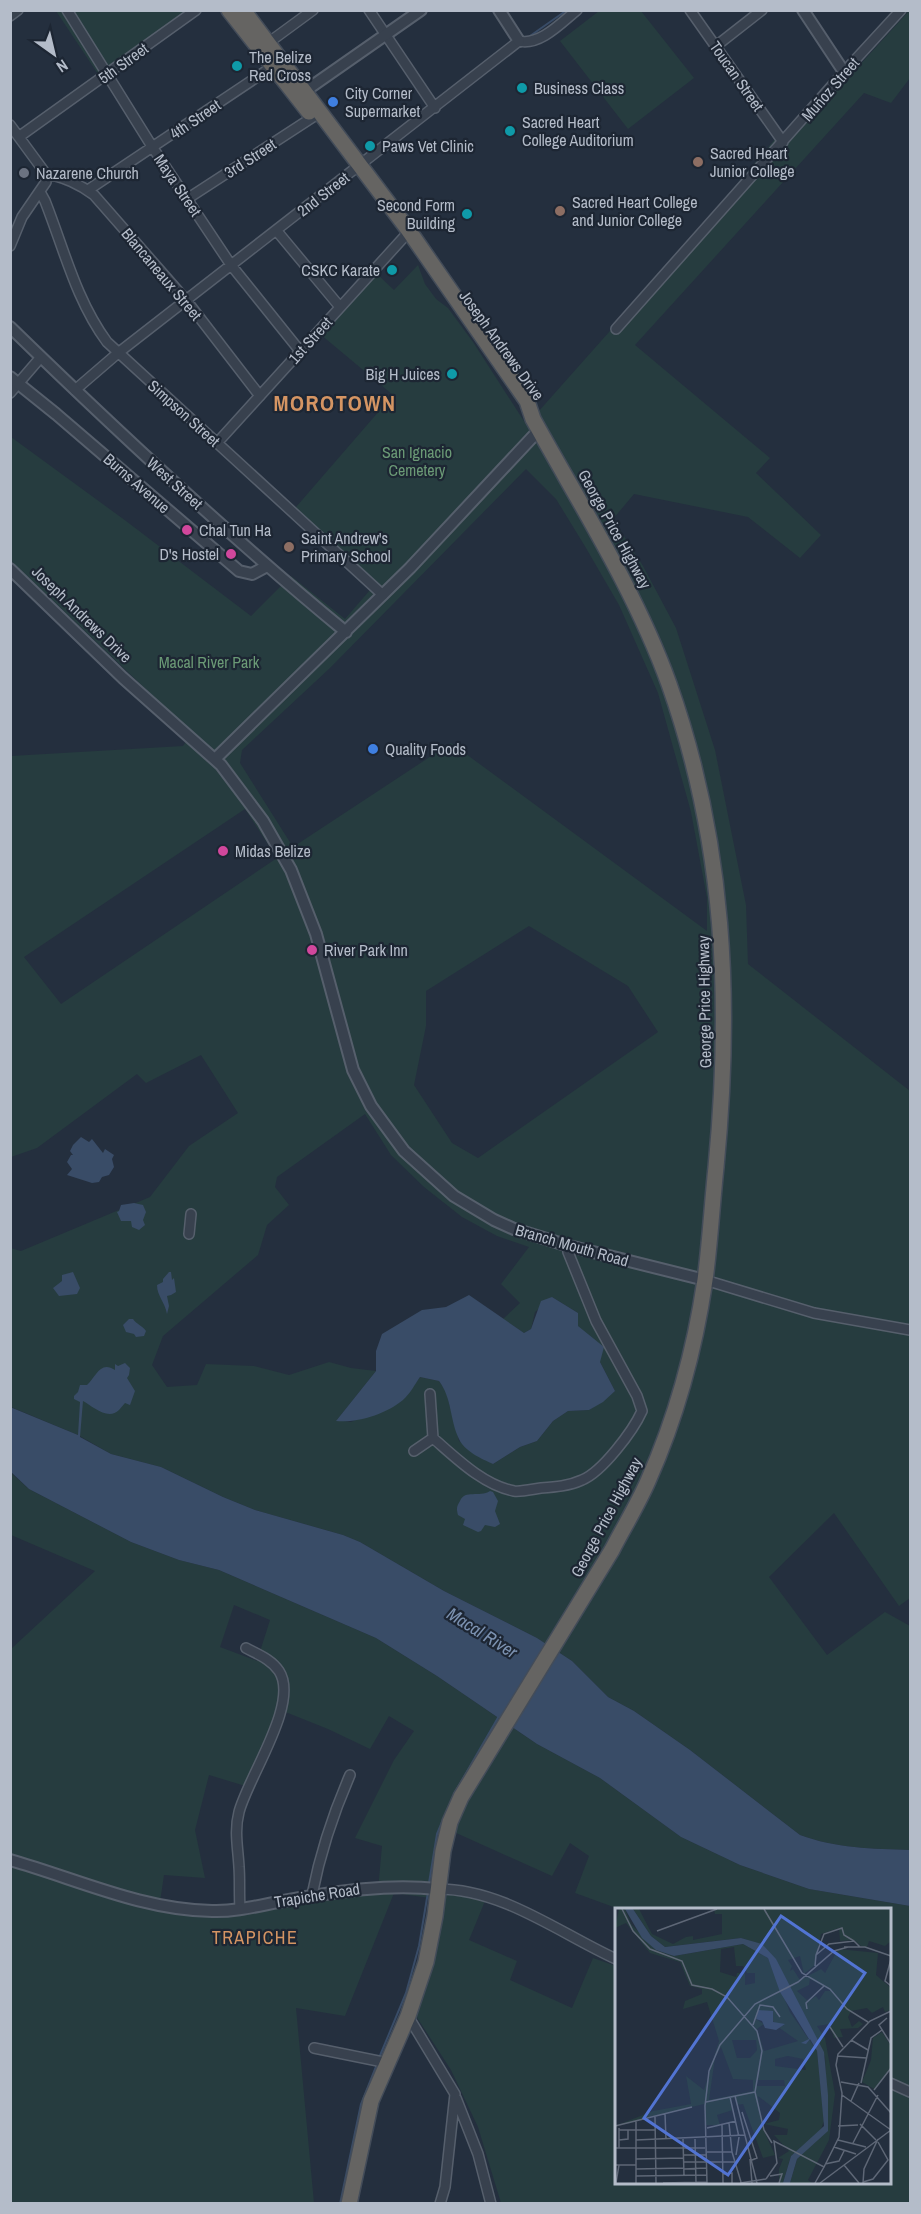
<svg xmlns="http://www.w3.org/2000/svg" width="921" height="2214" viewBox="0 0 921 2214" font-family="'Archivo Narrow',sans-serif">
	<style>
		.green { fill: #263c3f; fill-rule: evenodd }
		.water { fill: #394c67 }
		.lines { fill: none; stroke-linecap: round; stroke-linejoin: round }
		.stream { stroke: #394c67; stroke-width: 2 }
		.minor-casing { stroke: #565f6c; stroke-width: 12 }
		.tertiary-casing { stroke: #565f6c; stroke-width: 14 }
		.trunk-casing { stroke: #434c59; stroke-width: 18 }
		.minor { stroke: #38414e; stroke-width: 9 }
		.tertiary { stroke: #38414e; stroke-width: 10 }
		.trunk { stroke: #656462; stroke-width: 15 }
		.culture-dot { fill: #0f9aa8; stroke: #1d2633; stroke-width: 2 }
		.shop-dot { fill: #3f7fe0; stroke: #1d2633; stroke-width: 2 }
		.education-dot { fill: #8d6e63; stroke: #1d2633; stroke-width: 2 }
		.worship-dot { fill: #6b7280; stroke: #1d2633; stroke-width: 2 }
		.hotel-dot { fill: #d1479c; stroke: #1d2633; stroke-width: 2 }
		.labels { text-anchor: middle; stroke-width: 4.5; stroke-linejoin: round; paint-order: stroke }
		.poi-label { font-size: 16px; fill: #b4bcc9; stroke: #1d2633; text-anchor: start }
		.street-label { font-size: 16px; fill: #b4bcc9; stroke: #1d2633 }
		.park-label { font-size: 16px; fill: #6b9a76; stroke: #1d2633 }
		.water-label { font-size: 18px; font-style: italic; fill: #7c92b1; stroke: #1d2633 }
		.neighbourhood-label { font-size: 18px; letter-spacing: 1.5px; fill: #d59563; stroke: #1d2633 }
		.district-label { font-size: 22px; font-weight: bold; letter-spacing: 1.5px; fill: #d59563; stroke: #1d2633 }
		.inset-road { fill: none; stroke: #5e6776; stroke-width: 1.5 }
		.view { fill: #5274d3; fill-opacity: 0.15; stroke: #5274d3; stroke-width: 3 }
		.inset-edge { fill: none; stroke: #b4bcc9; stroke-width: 3 }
	</style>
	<rect width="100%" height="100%" fill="#242f3e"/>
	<path class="green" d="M56 11H185L98 74Z
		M599 11H641L694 78 628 129 560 41Z
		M909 11 910 78 891 103 864 93 635 345 770 458 756 473 821 535 800 558 748 517 634 494 613 519 643 566 676 628 715 750 746 905 748 964 910 1091V1598L899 1606 834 1513 769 1577 827 1655 885 1612 910 1626V1850C873 1849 835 1848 800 1835L690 1750 634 1711 608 1697 572 1661 537 1638 444 1591 360 1542 343 1535 255 1510 223 1497 161 1467 111 1454 78 1435 11 1407 10 1248 21 1251 150 1197 189 1146 238 1113 201 1055 146 1083 137 1074 37 1148 11 1157V756L183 746 192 733 11 561V437L126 521 251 616 291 576 345 619 370 590 290 514 393 395 320 334 376 273 394 290 418 265 425 284 436 299 448 308 473 342 540 446 555 441 538 412 657 278 775 139 783 149ZM526 469 556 499 586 548 619 605 658 693 691 812 707 898V931L451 743 293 847 240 763 242 750 330 668ZM245 809 277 858 61 1004 24 957ZM529 926 628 986 658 1032 478 1158 452 1143 414 1085 426 1026V991ZM365 1114 391 1155 424 1187 462 1217 497 1236 529 1247 501 1284 520 1303 503 1319 524 1333 531 1329 535 1312 552 1297 578 1313V1326L600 1362 615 1391 589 1410 568 1411 553 1421 537 1441 520 1447 493 1464 459 1441 446 1391 439 1381 420 1377 404 1399 351 1422 337 1420 376 1371 351 1368 329 1362 289 1375 254 1366 206 1364 197 1385 167 1387 152 1365 163 1336 258 1255 267 1225 289 1205 275 1187 277 1177Z
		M10 1472 29 1489 131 1542 179 1560 219 1570 376 1638 437 1676 537 1744 600 1778 681 1837 740 1865 809 1889 910 1906V2203H501L478 2127 451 2070 416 2016 429 1977 445 1893 485 1901 469 1940 517 1961 510 1980 572 2008 593 1958 616 1966V2182H890V1910L619 1909 575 1893 589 1856 570 1843 552 1876 454 1832 474 1764 430 1898 394 1893 345 2016 296 2008 314 2203H11V1649L95 1571 11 1535ZM234 1605 270 1620 257 1661 220 1647ZM283 1711 328 1729 370 1749 389 1716 414 1731 394 1760 355 1838 382 1846 378 1890 219 1916 159 1909 164 1875 205 1878 195 1830 209 1775 252 1788Z"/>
	<path class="water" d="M81 1137 89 1142 92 1139 103 1153 105 1149 114 1155 112 1159 114 1167 109 1175 102 1177 99 1182 92 1183 67 1175 72 1169 67 1162 71 1155H73L70 1151 73 1145Z
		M134 1203 143 1205 146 1212 143 1220 145 1225 139 1230 132 1227 131 1221H121L117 1212 119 1211 121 1205Z
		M73 1272 80 1288 77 1294 59 1296 53 1288 62 1281V1275Z
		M169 1272H171L172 1280 174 1278 176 1292 171 1295 167 1296 169 1306 167 1314C165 1302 157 1296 157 1285L163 1282V1279Z
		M469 1295 524 1333 531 1329 541 1301 552 1297 578 1313V1326L604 1347 600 1362 615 1391 603 1402 589 1410 568 1411 553 1421 537 1441 520 1447 493 1464C482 1459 464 1451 459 1439 450 1421 452 1398 439 1381L420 1377C415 1384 410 1394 403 1400 386 1414 358 1423 336 1421L376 1371V1351L382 1334 422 1310 446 1307Z
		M129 1319H133C137 1325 142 1325 146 1331L144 1336 136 1337 134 1334 126 1332 123 1325Z
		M125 1363 130 1368 129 1375 127 1378 135 1391 130 1405 125 1403C123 1405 121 1408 119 1410 108 1421 92 1406 83 1401L80 1437 111 1454 161 1467 223 1497 255 1510 343 1535 360 1542 444 1591 537 1638 572 1661 608 1697 634 1711 690 1750 800 1835C835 1848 873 1849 910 1850V1906L809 1889 740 1865 681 1837 600 1778 537 1744 437 1676 376 1638 219 1570 179 1560 131 1542 29 1489 11 1472 10 1407 78 1435 80 1402 74 1399V1396L78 1392 80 1385H87C96 1377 100 1360 115 1370V1364L118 1366Z
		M490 1491 493 1492 498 1501 495 1511 500 1524 495 1527 485 1525 481 1531 478 1532 463 1525 465 1519 458 1515C456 1508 457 1506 460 1501 465 1489 479 1498 490 1491Z"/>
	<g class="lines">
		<path class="stream" d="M530 36 567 10
			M362 157 377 146
			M454 1794 499 1716
			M429 1883 437 1834 442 1822
			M379 2058 406 1993 419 1946 428 1892
			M340 2204 361 2104 377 2064"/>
		<defs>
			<path id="minor" d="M67 10 153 148 231 265 300 351
				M369 10 435 108
				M690 10 783 142
				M10 16 18 10
				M268 43 313 10
				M716 46 762 10
				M10 125 46 174
				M20 136 196 10
				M46 174C62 176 81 185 94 195L186 300 260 396
				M88 190 272 67
				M40 192 45 201C64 249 76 300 107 342L383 595
				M187 199 313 117
				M276 230 340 307
				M10 246 22 217 46 182V174
				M616 329 844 72 901 10
				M75 390 118 353 519 41C540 46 562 22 577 10
				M10 393 41 357
				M217 443 404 237
				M189 1234 191 1214
				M705 1280 814 1313 910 1330
				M430 1394 433 1438
				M414 1451 433 1438C456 1458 483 1485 514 1491 522 1492 533 1489 541 1488 555 1487 569 1486 582 1480 602 1472 633 1431 642 1411L637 1396 596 1321 568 1252 569 1246
				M438 1889C503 1889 559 1933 616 1959
				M312 1895C320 1854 333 1814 350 1775
				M240 1908C239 1894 240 1880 239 1867 238 1848 234 1831 239 1812 248 1777 300 1703 279 1671 271 1659 257 1654 246 1648
				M408 2016 455 2094 445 2187 440 2204
				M314 2048 388 2063
				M890 2083 910 2092
				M456 2098 478 2154 491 2204"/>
			<path id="tertiary" d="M499 10 519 41
				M803 10 844 72
				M305 91 421 10
				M10 327C119 433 229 536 346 632
				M10 377 56 414 239 571 252 574 267 566
				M10 569 123 678 221 765 263 821 291 870 316 934 353 1070 371 1106 404 1151 454 1196 494 1220 514 1229 569 1246 705 1280
				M215 759 410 568 539 430
				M10 1860C77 1879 142 1910 212 1911 238 1912 264 1904 289 1900 339 1891 387 1884 438 1889"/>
			<path id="trunk" d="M229 10 309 112
				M243 10 407 228 527 401 533 419C581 506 635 590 669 684 725 842 732 1002 716 1167 712 1205 710 1243 705 1280 695 1348 676 1418 648 1481 638 1504 624 1527 612 1550L480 1766 461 1797 450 1822 443 1851 435 1916 426 1962 408 2016 371 2101 349 2204"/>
		</defs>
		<use href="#minor" class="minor-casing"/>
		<use href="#tertiary" class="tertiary-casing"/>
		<use href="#trunk" class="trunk-casing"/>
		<use href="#minor" class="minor"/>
		<use href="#tertiary" class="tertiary"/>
		<use href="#trunk" class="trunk"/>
	</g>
	<g class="culture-dot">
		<circle cx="237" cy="66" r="6"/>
		<circle cx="522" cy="88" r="6"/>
		<circle cx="510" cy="131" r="6"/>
		<circle cx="370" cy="146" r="6"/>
		<circle cx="467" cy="214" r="6"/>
		<circle cx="392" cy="270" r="6"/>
		<circle cx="452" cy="374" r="6"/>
	</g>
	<g class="shop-dot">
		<circle cx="333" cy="102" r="6"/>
		<circle cx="373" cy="749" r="6"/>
	</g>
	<g class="education-dot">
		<circle cx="698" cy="162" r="6"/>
		<circle cx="560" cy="211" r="6"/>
		<circle cx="289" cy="547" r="6"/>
	</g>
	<circle class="worship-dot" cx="24" cy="173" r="6"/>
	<g class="hotel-dot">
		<circle cx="187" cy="530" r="6"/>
		<circle cx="231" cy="554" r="6"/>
		<circle cx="223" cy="851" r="6"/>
		<circle cx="312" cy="950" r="6"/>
	</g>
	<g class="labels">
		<g class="poi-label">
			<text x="249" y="63">The Belize<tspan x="249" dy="18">Red Cross</tspan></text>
			<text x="534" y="94">Business Class</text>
			<text x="345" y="99">City Corner<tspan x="345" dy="18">Supermarket</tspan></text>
			<text x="522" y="128">Sacred Heart<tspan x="522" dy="18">College Auditorium</tspan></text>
			<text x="382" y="152">Paws Vet Clinic</text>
			<text x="710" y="159">Sacred Heart<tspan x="710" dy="18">Junior College</tspan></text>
			<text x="36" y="179">Nazarene Church</text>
			<text x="572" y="208">Sacred Heart College<tspan x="572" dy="18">and Junior College</tspan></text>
			<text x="455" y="211" text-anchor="end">Second Form<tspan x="455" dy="18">Building</tspan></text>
			<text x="380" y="276" text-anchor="end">CSKC Karate</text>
			<text x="440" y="380" text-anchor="end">Big H Juices</text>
			<text x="199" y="536">Chal Tun Ha</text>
			<text x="301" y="544">Saint Andrew's<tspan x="301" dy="18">Primary School</tspan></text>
			<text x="219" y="560" text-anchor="end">D's Hostel</text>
			<text x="385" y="755">Quality Foods</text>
			<text x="235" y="857">Midas Belize</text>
			<text x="324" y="956">River Park Inn</text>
		</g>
		<g class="street-label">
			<text transform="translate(123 63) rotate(-36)" y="6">5th Street</text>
			<text transform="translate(737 76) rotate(55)" y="6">Toucan Street</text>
			<text transform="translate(830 89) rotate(-49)" y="6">Muñoz Street</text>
			<text transform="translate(195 119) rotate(-34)" y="6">4th Street</text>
			<text transform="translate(250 158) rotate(-33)" y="6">3rd Street</text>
			<text transform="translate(178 185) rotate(56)" y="6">Maya Street</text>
			<text transform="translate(323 194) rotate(-38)" y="6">2nd Street</text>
			<text transform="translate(162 274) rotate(50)" y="6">Blancaneaux Street</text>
			<text transform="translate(310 340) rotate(-48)" y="6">1st Street</text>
			<text transform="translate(502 345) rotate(54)" y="6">Joseph Andrews Drive</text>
			<text transform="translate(184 413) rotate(42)" y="6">Simpson Street</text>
			<text transform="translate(137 483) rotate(41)" y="6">Burns Avenue</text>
			<text transform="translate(175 483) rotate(42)" y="6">West Street</text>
			<text transform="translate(615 529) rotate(61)" y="6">George Price Highway</text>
			<text transform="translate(82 614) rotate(44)" y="6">Joseph Andrews Drive</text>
			<text transform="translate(704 1002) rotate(-91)" y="6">George Price Highway</text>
			<text transform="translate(572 1245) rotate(16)" y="6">Branch Mouth Road</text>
			<text transform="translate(606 1517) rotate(-62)" y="6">George Price Highway</text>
			<text transform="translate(317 1895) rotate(-9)" y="6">Trapiche Road</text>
		</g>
		<g class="park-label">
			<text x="417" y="458">San Ignacio<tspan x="417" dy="18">Cemetery</tspan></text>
			<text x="209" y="668">Macal River Park</text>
		</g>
		<g class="water-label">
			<text transform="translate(482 1633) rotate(32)" y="6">Macal River</text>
		</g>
		<g class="neighbourhood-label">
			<text x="255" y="1944">TRAPICHE</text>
		</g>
		<g class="district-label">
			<text x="335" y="411">MOROTOWN</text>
		</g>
	</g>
	<g transform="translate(615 1908)">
		<rect width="276" height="276" fill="#242f3e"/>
		<path d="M4 1H10L16 16 41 42 59 48 128 36 153 50 175 104 202 143 209 213 205 224 176 248 168 275H164V261L168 251 163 250 174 243 159 227H172L173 221 149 216 164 212 165 205 143 188 148 221 160 247 148 250 128 196 122 197 120 189 116 191 118 202 102 207 105 217H91L89 196 0 218 38 203 76 196 71 168 89 182 104 133 92 94 68 101 70 93 87 86V81L75 78 65 54 35 45 11 15 0 20ZM119 39 121 58H128L132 65H140V75L130 77V65H122L121 69 105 64 106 41ZM148 103 160 115 169 117 163 119 183 133 149 143 142 121 149 116 141 111ZM117 132H141L142 142 135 150H122ZM106 139 118 171 138 172V183L94 192 100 150ZM173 148 188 151 191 162 160 158V151ZM141 172H169L170 178H141ZM18 1H24L37 26 58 36 71 29 78 28V32L107 26V6H100L99 1H276V33L270 38 254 33 252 39 246 38 239 32 225 33 224 20 206 26 200 57 189 66 185 48 173 52 177 58 175 63 178 61 185 72 206 61 210 65 223 41 263 45 261 67 276 80V102L270 104 268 99 257 105 252 100 236 103 233 109 237 119 244 113 248 116 243 120 225 121 228 129 219 130 215 116 202 118 210 130 220 186 214 232 193 272 197 275H175L182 251 213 222 210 149 160 51 146 36 126 30 50 39 36 28ZM195 71 216 83H210L204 92 201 88 193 93 182 83 194 77ZM267 124 276 138V159L259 181 247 174 256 152 258 130Z" fill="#263c3f" fill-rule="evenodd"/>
		<path d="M10 1H18L36 28 50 39 126 30 147 36 161 51 209 144 213 187V223L182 251 175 275H168L176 248 209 218 202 143 195 131 191 136 186 135 194 131 165 84 153 50 128 36 59 48 41 42 27 30ZM143 102 158 103V114L170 116 161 122 150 120 147 113 141 111Z" fill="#394c67"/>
		<path class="inset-road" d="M7 1 18 23 35 41 67 53 77 77 97 81 112 89 142 123 147 143 140 184 149 222 157 235M149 1 187 65 215 81 232 101 253 114M42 23 102 1M229 39H250L276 48M201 47 209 26 227 20 229 27 239 33M276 51 270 73 276 78M200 58 201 47 214 36 239 33 245 39M192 101 191 95 209 78M272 110 264 117 276 136M138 117 145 97 158 99 165 109M215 119 228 139M236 132 253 142M222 148 252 150M226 174 253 179 276 205M246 175 256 130 267 122M259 182 276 160M227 187 276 222M120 188 142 275M115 189 124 229 121 247M236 193 244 175M91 194 140 184M127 204 142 250 137 252M50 206 51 231M40 209 41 275M21 213V275M114 215 117 244 126 274M245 216 261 232M107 217 108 275M0 218 77 199M223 218 243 217M92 220 121 213M4 222H40M68 231 69 268M80 231 81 275M4 232 13 231V222M21 232 130 227M223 232 251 239M238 235 263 187M219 239 241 246M0 240H90M4 240V220M92 244H117M68 247H91M21 251 68 250M135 251 137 275M69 254H92M93 254H120M210 256 224 253 229 243M0 257H21M229 257 244 275M21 261 69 260M69 261 91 260M108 266 117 265V275M21 268 92 267M155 268 167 266 164 275M151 271 162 255 159 233 209 259 224 229 227 185 221 157 223 146 255 113 276 103M248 274 258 271 273 252 263 234M1 275 4 257M48 275 92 274M92 275 90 198 94 163 105 137 140 96 183 74 219 43 233 39M125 275 151 271M200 275 209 259M205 275 276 222M248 275 249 261 263 231"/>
		<path class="view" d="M166 8 250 65 113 267 29 210Z"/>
		<rect width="276" height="276" class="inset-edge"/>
	</g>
	<rect width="921" height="2214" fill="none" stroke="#b4bcc9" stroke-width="24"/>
	<g transform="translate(54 54) rotate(146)" stroke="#1d2633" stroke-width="4.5" paint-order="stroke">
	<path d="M0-4.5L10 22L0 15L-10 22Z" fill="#b4bcc9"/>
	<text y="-9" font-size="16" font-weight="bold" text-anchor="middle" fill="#b4bcc9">N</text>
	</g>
</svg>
